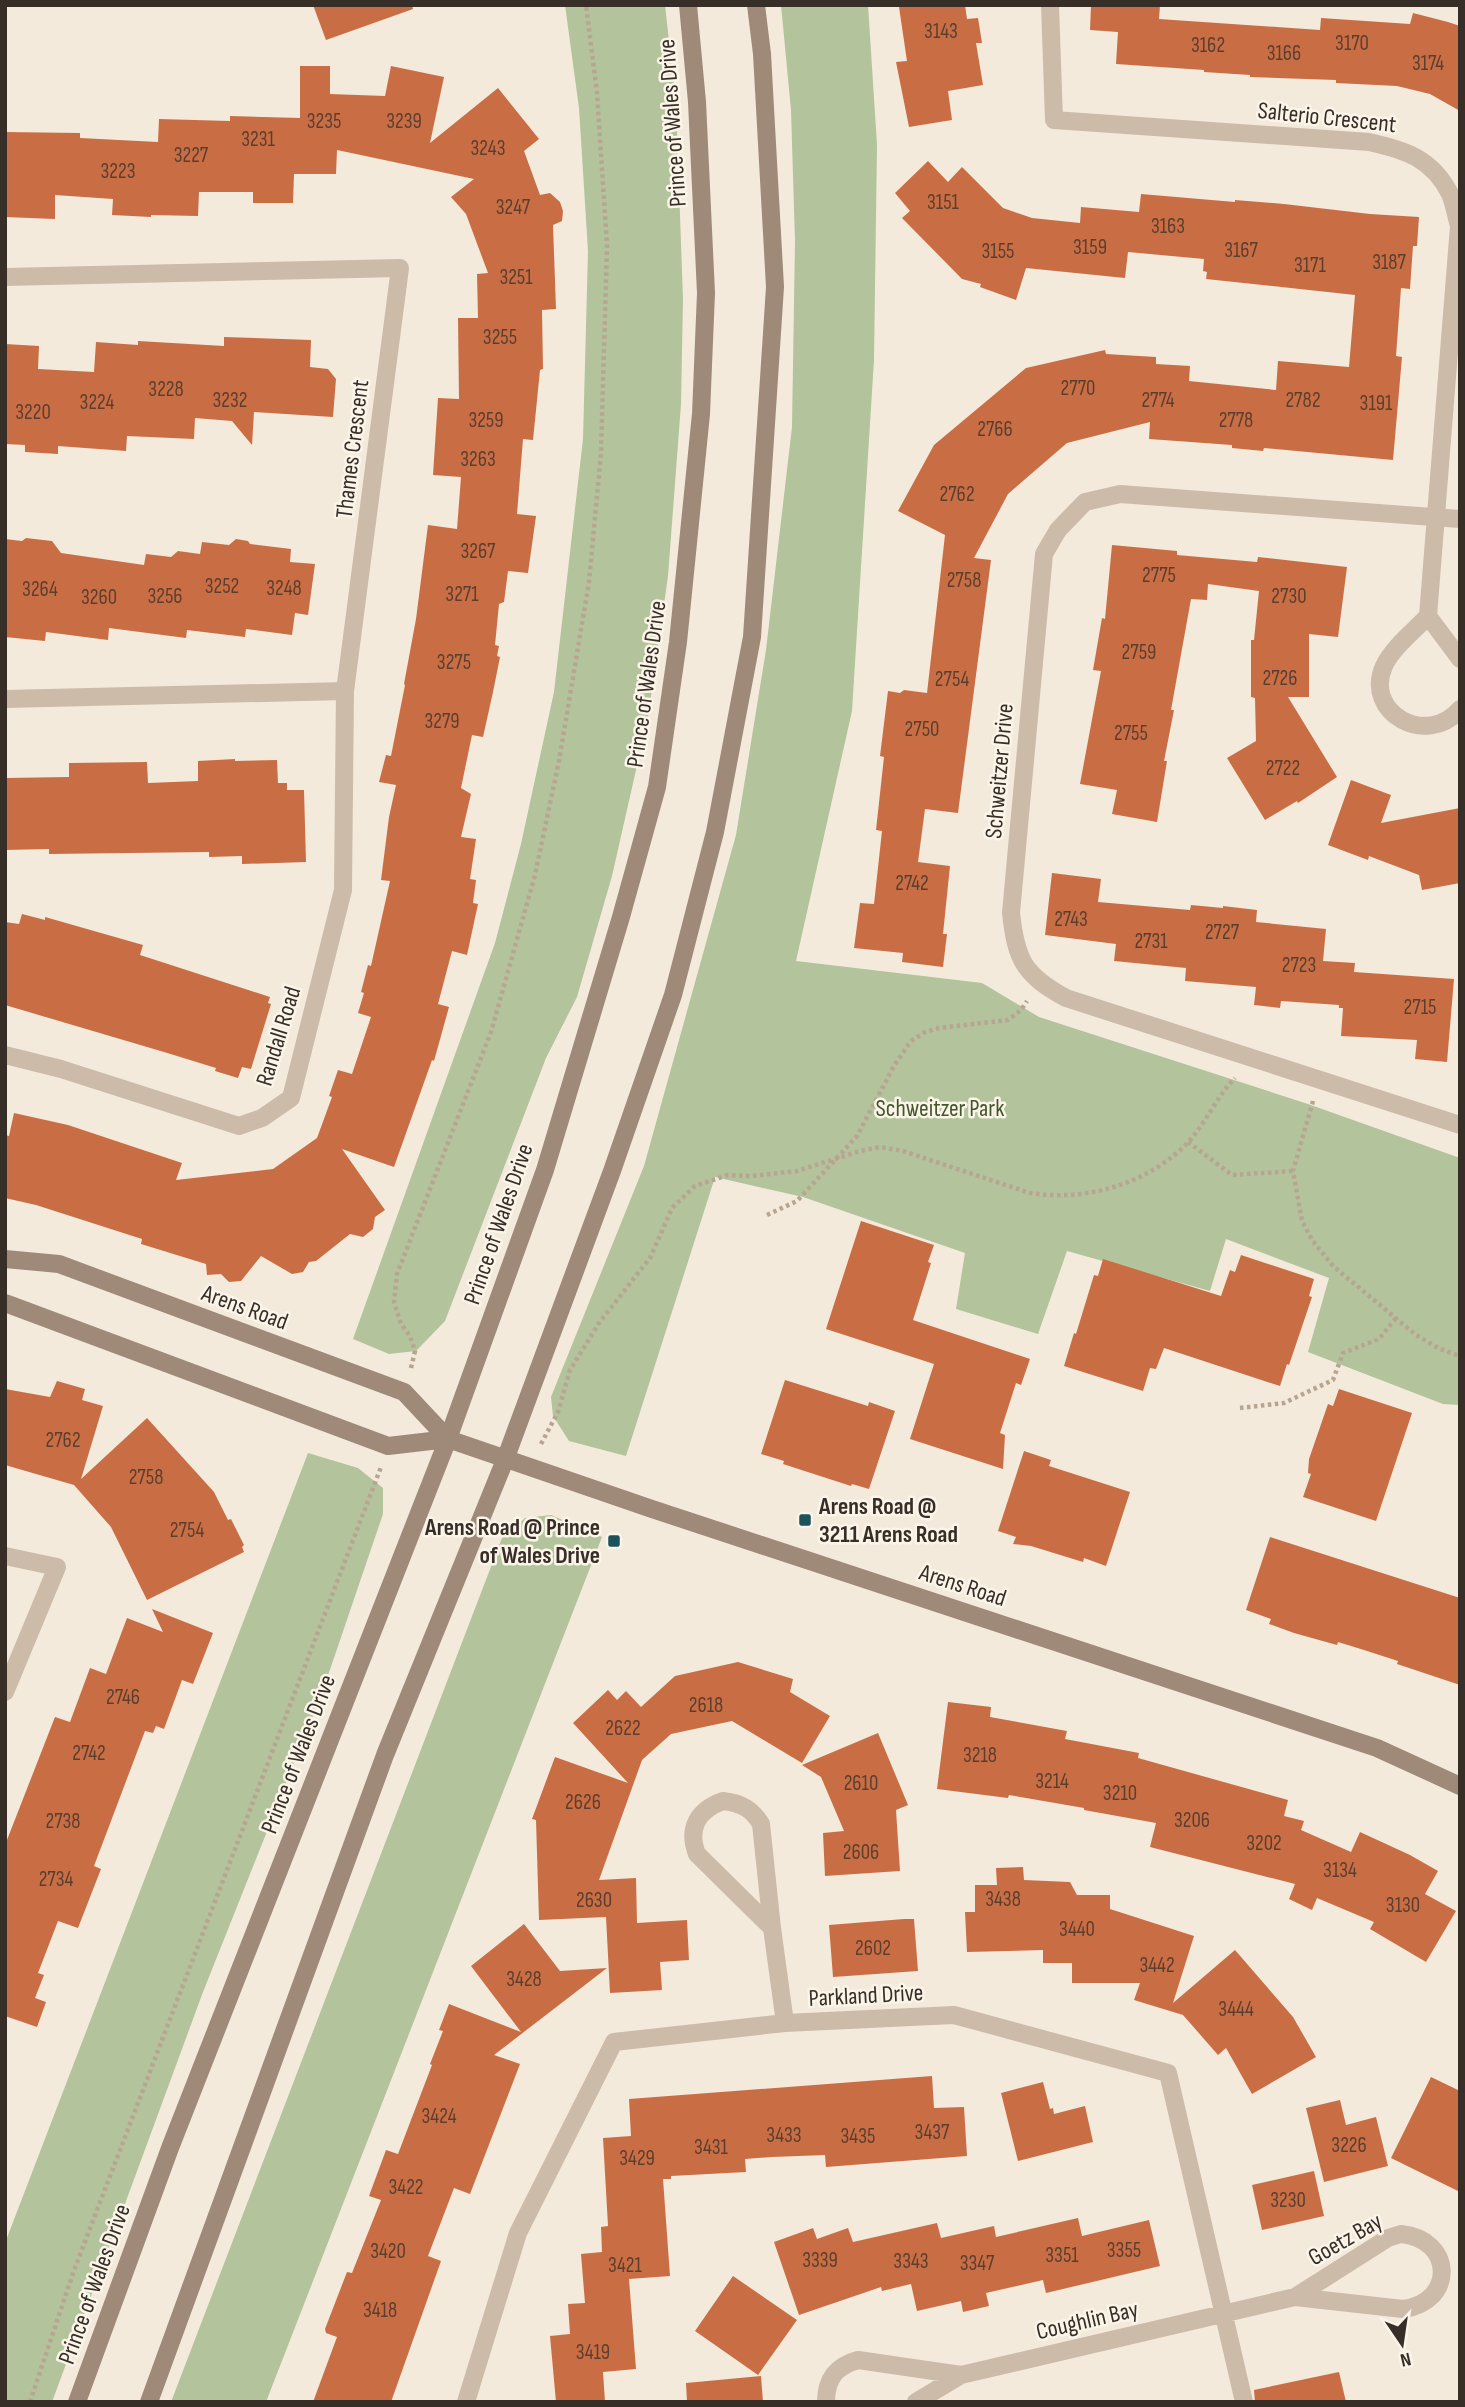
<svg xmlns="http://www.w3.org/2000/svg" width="1465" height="2407" font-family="'Sofia Sans Condensed',sans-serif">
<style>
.green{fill:#b3c39c}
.building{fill:#c96e44}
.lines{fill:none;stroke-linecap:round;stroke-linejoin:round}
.path{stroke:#b7a592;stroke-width:4.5;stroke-dasharray:3.5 3.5;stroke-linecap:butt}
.street{stroke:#ccbba8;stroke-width:18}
.secondary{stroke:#9f8a79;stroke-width:18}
.poi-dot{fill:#1c525b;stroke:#faf4e9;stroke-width:2.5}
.labels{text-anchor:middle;stroke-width:5;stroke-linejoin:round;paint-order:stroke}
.number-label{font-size:21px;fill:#5c3e2f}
.street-label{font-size:24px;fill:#382e28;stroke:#faf4e9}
.park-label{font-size:24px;fill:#44572b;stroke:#faf4e9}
.poi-label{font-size:24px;font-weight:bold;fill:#382e28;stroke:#faf4e9;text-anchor:start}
</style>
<rect width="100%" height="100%" fill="#f3eadc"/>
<path class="green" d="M565,5H665L676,104L683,299L681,404L668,576L648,717L612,876L577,997L546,1058L445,1321L416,1351L389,1354L353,1339L495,943L521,844L554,692L583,439L588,251L579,108Z
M781,5H868L877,145L874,360L852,711L796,961L982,983L1039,1017L1308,1104L1460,1158V1405L1443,1404L1308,1352L1329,1278L1226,1239L1210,1291L1067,1251L1038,1334L956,1309L965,1253L803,1197L715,1177L626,1456L569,1441L553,1416L551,1397L644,1166L736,835L766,650L792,427L795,241L791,110Z
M308,1453L358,1468L383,1488V1514L321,1696L203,1992L52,2402H5V2243Z
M551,1515L602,1537L266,2402H171L502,1538L525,1518Z"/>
<path class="building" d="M313,5H412L413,9L326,40Z
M913,5H965L967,19L978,18L982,43H976L983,85L948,91L952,120L909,127L896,62L907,61L899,7Z
M1091,5H1160L1159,19L1320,30L1321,18L1410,24L1413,13L1448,22L1460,26V111L1430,94L1397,86L1336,83V80L1250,77V75L1204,72V70L1116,64L1118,32L1090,30Z
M300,66H330V94L385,96L391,66L444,77L430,143L498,88L539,139L524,151L540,195L550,193L560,202L563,211L562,221L553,225L556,309L542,310L543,369L540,370L533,440L523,439L517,514L536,516L528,573L508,571L504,602L499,604L495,645L499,646L497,656L500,657L493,692L483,737L472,735L461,788L471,794L461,837L476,839L470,879L476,880L473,903L478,904L467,955L452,951L438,1004L449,1007L434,1061L432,1060L394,1167L342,1149L385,1210L375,1217L373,1229L363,1237L350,1234L316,1261L309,1262L303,1272L292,1274L261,1256L241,1281L229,1282L221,1274L207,1275L206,1264L141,1244L142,1239L36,1205L5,1198V1135L9,1136L14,1113L68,1125L182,1163L176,1180L273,1169L317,1138L332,1097L329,1096L338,1070L352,1074L371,1017L358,1013L364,993L361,992L368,965L371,966L390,881L381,880L389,817L396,785L379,782L386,755L391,756L405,685L404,684L416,619L428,525L457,529L461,477L433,475L438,398L459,399L458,318H478L477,274L488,273L466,214L451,197L474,179L337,150L336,174H294L293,203H253V192H199L198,216L151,215V217L112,215L113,199L55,195V219L5,217V132L80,133V138L158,142L159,119L230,121V116L300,118Z
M928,161L948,182L962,167L1003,208L1032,218L1080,223L1081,207L1139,212L1141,194L1235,202V200L1284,204L1370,214L1419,217L1417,246H1413L1410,289L1401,288L1396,356L1402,357L1393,460L1264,448L1263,451L1232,448V445L1149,439L1150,422L1067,443L1008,494L974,558L991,560L958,813L925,809L918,862L950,866L943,934H947L943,967L902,962L903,953L854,948L860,903L874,904L882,831L876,830L884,757L880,756L888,691L900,693L904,690L927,693L945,535L898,511L934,445L1026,368L1105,350L1106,354L1156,357V364L1190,366L1189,381L1276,390L1278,361L1349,367L1355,295L1206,279L1207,272L1203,271L1204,259L1128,252L1125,278L1026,268L1016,300L980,287L981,284L962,279L902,218L910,211L895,193Z
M224,337L311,340L310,367L328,369L336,379L333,417L254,412L252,445L232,421L195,418L194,439L127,436L126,451L58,446V454L25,452V445L5,444V344L39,346L38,369L94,372L96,342L138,345V341L224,346Z
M26,538L52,541L61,553L144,565L146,554L171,557L178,551L200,554L202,542L229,545L236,539L248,541L250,544L291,549L290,562L315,564L308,615L295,613L292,635L246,629L245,637L187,630L186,638L109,628L108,640L46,632L45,641L5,637V539L22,541Z
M1112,545L1177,551V555L1257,562L1258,557L1347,567L1338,637L1309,634V697H1288L1337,777L1298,803L1297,801L1265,820L1227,758L1256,741L1255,698L1251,697V640H1254L1259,591L1208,584L1207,600L1191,599L1171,710H1174L1164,761H1167L1157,822L1112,814L1117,790L1080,784L1101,671L1093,670L1102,618L1105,619Z
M235,759V761L277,760L278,783H287V790H304L306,862L242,864V856L209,857V852L49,854V849L5,850V778L69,777V763L147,762L148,783L198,781V761Z
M1351,780L1391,795L1381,823L1460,808V883L1422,890L1419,875L1369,856L1368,860L1328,845Z
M1052,873L1101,879L1098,902L1190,910L1191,905L1223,908V906L1257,910L1256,922L1326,929L1323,961L1355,963L1354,972L1454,979L1447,1062L1415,1059L1417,1040L1341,1036L1343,1008H1339V1005L1281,1001L1280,1008L1254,1005L1256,987L1185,981L1186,968L1114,961L1116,944L1045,935Z
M22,914L45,920V917L143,945L140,955L270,997L268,1003L271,1004L251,1069L242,1067L238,1078L215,1071L216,1068L164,1052L5,1005V922L19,924Z
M861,1221L934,1245L928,1262L931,1263L913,1320L1030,1359L1021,1385L1016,1383L1000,1433L1005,1435L1003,1469L910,1439L934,1364L826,1329Z
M1241,1255L1314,1279L1309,1296L1312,1297L1289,1365L1287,1364L1280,1386L1164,1348L1156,1369L1150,1368L1143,1391L1064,1366L1074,1333L1076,1334L1094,1275L1098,1276L1103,1259L1221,1296L1230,1270L1235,1272Z
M785,1380L868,1406L869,1402L895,1411L869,1489L852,1484L851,1486L783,1464L784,1461L761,1454Z
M57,1381L85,1389L82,1400L103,1406L81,1479L147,1418L214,1492L228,1520L231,1519L244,1545L242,1547L244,1552L147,1600L111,1527L74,1485L5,1465V1389L50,1397Z
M1339,1389L1412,1413L1376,1521L1303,1497L1311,1474L1308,1473L1309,1459L1328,1404L1333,1406Z
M1024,1451L1051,1460L1049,1466L1130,1492L1106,1566L1084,1558L1083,1562L1031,1546L1013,1544L1016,1537L998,1531Z
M1270,1537L1460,1598V1685L1397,1664L1398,1661L1364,1650L1338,1642L1337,1645L1294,1633L1269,1624L1271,1619L1246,1610Z
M152,1609L213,1633L193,1684L182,1680L164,1729L156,1726L153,1733L145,1731L94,1866L101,1869L78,1928L58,1921L38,1973L44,1975L35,1998L46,2002L37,2027L5,2016V1845L55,1717L70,1722L90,1668L106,1674L127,1618L163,1632Z
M738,1662L793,1679L790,1692L830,1716L802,1763L732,1721L671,1734L642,1760L599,1880L636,1878L637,1923L687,1920L689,1960L660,1962L662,1990L610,1993L606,1917L539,1920L536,1820L532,1819L555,1757L628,1783L573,1723L608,1690L617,1700L626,1691L641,1707L675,1676Z
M948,1702L991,1707L990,1717L1067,1731L1065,1739L1139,1753L1138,1758L1288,1800L1284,1816L1304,1821L1301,1830L1351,1852L1360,1832L1410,1855L1438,1871L1425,1894L1456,1911L1426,1962L1370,1929L1374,1922L1317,1898L1312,1910L1289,1899L1295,1884L1150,1847L1156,1823L1084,1810V1808L1009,1795L1008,1798L937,1789Z
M878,1733L908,1805L896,1810L900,1871L825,1876L823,1833L844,1831L821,1777L802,1765Z
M1023,1867L1024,1880L1070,1882L1077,1895H1110V1909L1194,1936L1173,2003L1235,1950L1293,2017L1316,2057L1252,2094L1226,2048L1218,2055L1183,2015L1134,2000L1140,1983H1072V1963H1043V1950L967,1952L965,1912H975V1885H997L996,1868Z
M904,1919H914L918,1971L833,1977L829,1925Z
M524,1924L560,1971L607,1968L494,2055L520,2064L470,2194L454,2188L428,2256L441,2261L391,2402H313L337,2337L326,2333L325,2329L347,2272L352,2273L381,2200L369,2196L386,2150L398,2154L432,2065L430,2064L443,2031L439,2030L449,2004L521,2032L471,1966Z
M932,2076L934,2108L964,2107L967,2156L826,2167L825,2155L772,2157L745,2159L746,2172L671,2176V2179H663L670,2276L629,2279L636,2369L603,2372L605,2402H556L550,2336L570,2334L568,2304L585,2303L581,2254L602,2252L601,2227L608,2226L603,2138L631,2136L629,2099Z
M1431,2077L1460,2091V2192L1391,2158Z
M1043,2082L1050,2109L1053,2108L1054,2114L1085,2106L1093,2142L1018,2161L1001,2093Z
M1340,2100L1346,2125L1376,2117L1388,2166L1324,2182L1306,2108Z
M1314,2171L1324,2216L1262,2230L1252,2185Z
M1078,2218L1082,2236L1149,2220L1160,2266L1046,2293L1043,2280L986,2293L989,2306L963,2312L961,2301L917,2311L911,2284L882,2291L881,2287L799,2315L774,2242L813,2228L817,2239L848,2228L853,2242L937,2223L941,2238L994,2226L996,2237Z
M733,2276L797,2320L758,2375L695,2331Z
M1339,2372L1346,2402H1255L1254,2390Z
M761,2376L763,2402H687L686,2383Z"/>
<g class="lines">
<path class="path" d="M1313,1101L1293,1171L1302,1221L1312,1240L1333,1266L1416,1335L1438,1348L1460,1356
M1188,1142L1232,1175L1293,1171
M767,1215L797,1201L857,1136L895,1064L911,1041L925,1032L939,1028L1008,1020L1021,1010L1027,1001
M411,1368L415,1351L410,1336L401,1324L394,1302L397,1274L491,1032L535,875L559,761L589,582L601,453L607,245L597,93L586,5
M1240,1408L1284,1403L1333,1380L1343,1353L1379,1339L1396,1318
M541,1444L558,1412L570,1370L599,1323L650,1258L672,1208L695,1186L728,1175L751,1176L797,1171L860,1151L880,1147L903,1151L1030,1193C1087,1202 1151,1183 1190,1140C1207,1121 1217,1096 1235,1078
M30,2402L73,2273L381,1467"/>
<path class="street" d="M1050,5L1054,120L1369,142C1405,150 1432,158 1450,194C1454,203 1456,216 1459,226L1428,616
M5,277L400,268L345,691L5,699
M1460,519L1120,494L1085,502L1058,530L1044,554L1011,913C1016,960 1024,975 1066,998L1460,1125
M1460,659L1428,616C1414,631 1393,647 1384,666C1363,713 1427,748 1460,709
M5,1055L61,1069L239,1126L262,1118L291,1098L343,890L345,691
M5,1556L57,1567L5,1692
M723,1801C741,1803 752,1809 761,1824L772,1928L697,1854C687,1828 698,1810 723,1801Z
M772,1928L785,2023
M1401,2234C1454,2239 1456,2302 1403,2309L1295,2297L1388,2238Z
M961,2375L1295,2297
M466,2402L518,2233L614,2042L785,2023L954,2015L1168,2073L1244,2402
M826,2402C826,2379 836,2366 858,2360L961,2375L916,2402"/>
<path class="secondary" d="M5,1259L59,1264L404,1392L448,1439
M5,1303L388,1446L448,1439L652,1509L1377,1748L1460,1786
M77,2402L170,2148L448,1439L545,1170L621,917L657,787L678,642L701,414L706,293L697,102L688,5
M149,2402L385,1755L505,1460L612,1171L673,995L715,832L752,637L775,287L762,54L756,5"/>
</g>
<g class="poi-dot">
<rect x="798" y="1513" width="14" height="14" rx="3.5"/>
<rect x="607" y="1534" width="14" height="14" rx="3.5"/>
</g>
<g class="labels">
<g class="number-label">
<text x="941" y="38">3143</text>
<text x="1352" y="50">3170</text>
<text x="1208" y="52">3162</text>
<text x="1284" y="60">3166</text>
<text x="1428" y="70">3174</text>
<text x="324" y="128">3235</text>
<text x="404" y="128">3239</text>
<text x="258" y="146">3231</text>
<text x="488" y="155">3243</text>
<text x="191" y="162">3227</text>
<text x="118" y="178">3223</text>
<text x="943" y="209">3151</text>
<text x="513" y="214">3247</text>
<text x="1168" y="233">3163</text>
<text x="1090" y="254">3159</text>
<text x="1241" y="257">3167</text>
<text x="998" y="258">3155</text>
<text x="1389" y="269">3187</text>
<text x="1310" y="272">3171</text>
<text x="516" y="284">3251</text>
<text x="500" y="344">3255</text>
<text x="1078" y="395">2770</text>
<text x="166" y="396">3228</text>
<text x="230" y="407">3232</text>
<text x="1158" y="407">2774</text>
<text x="1303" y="407">2782</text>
<text x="97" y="409">3224</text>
<text x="1376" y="410">3191</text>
<text x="33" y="419">3220</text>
<text x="486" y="427">3259</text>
<text x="1236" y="427">2778</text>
<text x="995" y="436">2766</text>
<text x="478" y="466">3263</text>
<text x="957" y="501">2762</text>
<text x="478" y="558">3267</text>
<text x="1159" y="582">2775</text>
<text x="964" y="587">2758</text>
<text x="222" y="593">3252</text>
<text x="284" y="595">3248</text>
<text x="40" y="596">3264</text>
<text x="462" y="601">3271</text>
<text x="165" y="603">3256</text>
<text x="1289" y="603">2730</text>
<text x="99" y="604">3260</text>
<text x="1139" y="659">2759</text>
<text x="454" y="669">3275</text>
<text x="1280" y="685">2726</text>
<text x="952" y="686">2754</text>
<text x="442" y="728">3279</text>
<text x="922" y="736">2750</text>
<text x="1131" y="740">2755</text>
<text x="1283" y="775">2722</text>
<text x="912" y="890">2742</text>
<text x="1071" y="926">2743</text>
<text x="1222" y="939">2727</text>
<text x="1151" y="948">2731</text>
<text x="1299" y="972">2723</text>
<text x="1420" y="1014">2715</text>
<text x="63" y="1447">2762</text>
<text x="146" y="1484">2758</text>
<text x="187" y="1537">2754</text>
<text x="123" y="1704">2746</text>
<text x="706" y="1712">2618</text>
<text x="623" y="1735">2622</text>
<text x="89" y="1760">2742</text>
<text x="980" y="1762">3218</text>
<text x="1052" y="1788">3214</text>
<text x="861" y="1790">2610</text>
<text x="1120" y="1800">3210</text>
<text x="583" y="1809">2626</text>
<text x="1192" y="1827">3206</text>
<text x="63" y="1828">2738</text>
<text x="1264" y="1850">3202</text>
<text x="861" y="1859">2606</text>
<text x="1340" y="1877">3134</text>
<text x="56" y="1886">2734</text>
<text x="1003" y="1906">3438</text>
<text x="594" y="1907">2630</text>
<text x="1403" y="1912">3130</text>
<text x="1077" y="1936">3440</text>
<text x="873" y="1955">2602</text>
<text x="1157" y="1972">3442</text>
<text x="524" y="1986">3428</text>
<text x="1236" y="2016">3444</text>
<text x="439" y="2123">3424</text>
<text x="932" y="2139">3437</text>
<text x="784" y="2142">3433</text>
<text x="858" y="2143">3435</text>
<text x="1349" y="2152">3226</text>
<text x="711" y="2154">3431</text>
<text x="637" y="2165">3429</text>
<text x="406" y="2194">3422</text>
<text x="1288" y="2207">3230</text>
<text x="1124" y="2257">3355</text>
<text x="388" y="2258">3420</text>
<text x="1062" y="2262">3351</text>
<text x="820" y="2267">3339</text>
<text x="911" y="2268">3343</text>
<text x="977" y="2270">3347</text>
<text x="625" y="2272">3421</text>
<text x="380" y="2317">3418</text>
<text x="593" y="2359">3419</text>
</g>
<g class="street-label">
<text transform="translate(1327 117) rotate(6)" y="8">Salterio Crescent</text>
<text transform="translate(672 123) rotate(-94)" y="8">Prince of Wales Drive</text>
<text transform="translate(352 449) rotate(-83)" y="8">Thames Crescent</text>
<text transform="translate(646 684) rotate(-82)" y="8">Prince of Wales Drive</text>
<text transform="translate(999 771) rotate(-85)" y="8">Schweitzer Drive</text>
<text transform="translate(278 1036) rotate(-73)" y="8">Randall Road</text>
<text transform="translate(498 1224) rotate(-71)" y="8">Prince of Wales Drive</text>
<text transform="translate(245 1307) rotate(20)" y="8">Arens Road</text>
<text transform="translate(963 1585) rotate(18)" y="8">Arens Road</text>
<text transform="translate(298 1754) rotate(-69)" y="8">Prince of Wales Drive</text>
<text transform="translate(866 1995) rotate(-3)" y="8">Parkland Drive</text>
<text transform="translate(1345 2239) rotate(-30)" y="8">Goetz Bay</text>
<text transform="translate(94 2284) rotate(-70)" y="8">Prince of Wales Drive</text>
<text transform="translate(1087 2320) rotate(-13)" y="8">Coughlin Bay</text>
</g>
<g class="park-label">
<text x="940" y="1116">Schweitzer Park</text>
</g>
<g class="poi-label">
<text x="819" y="1514">Arens Road @<tspan x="819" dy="28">3211 Arens Road</tspan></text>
<text x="600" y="1535" text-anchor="end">Arens Road @ Prince<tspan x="600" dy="28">of Wales Drive</tspan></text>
</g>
</g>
<rect width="1465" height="2407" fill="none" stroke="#382e28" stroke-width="14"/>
<g transform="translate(1402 2344) rotate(167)" stroke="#faf4e9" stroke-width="5" paint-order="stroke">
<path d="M0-5L12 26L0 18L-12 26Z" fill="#382e28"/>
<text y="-10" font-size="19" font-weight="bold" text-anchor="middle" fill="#382e28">N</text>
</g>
</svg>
